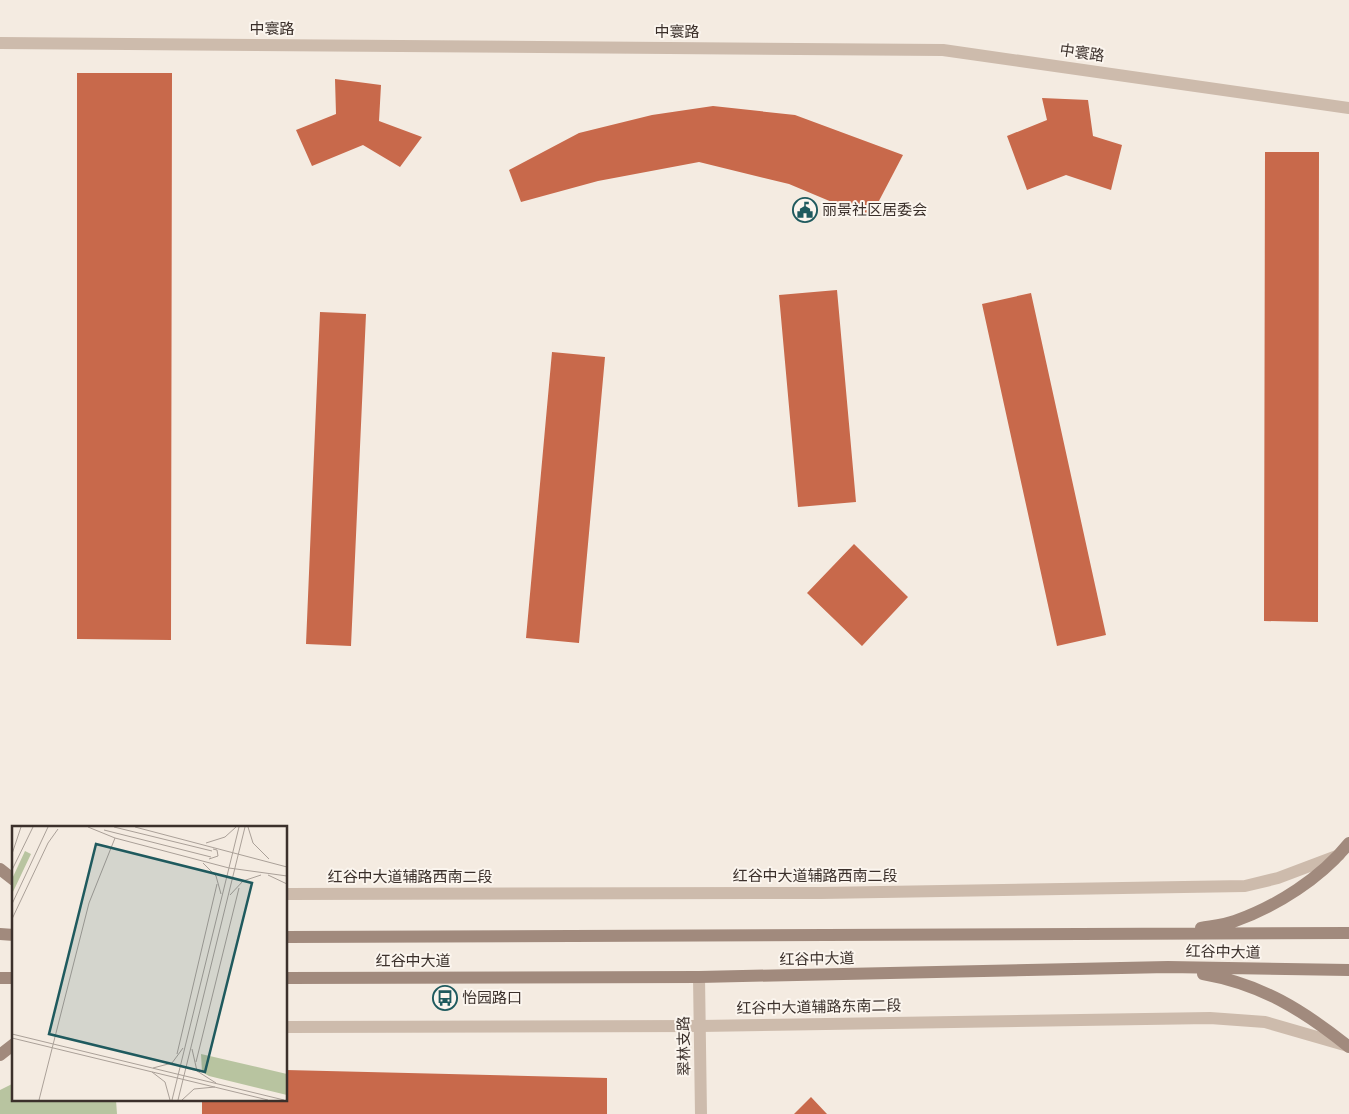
<svg xmlns="http://www.w3.org/2000/svg" width="1349" height="1114" font-family="'Exo 2','Noto Sans SC',sans-serif">
<style>
.green{fill:#b8c4a0}
.building{fill:#c8694b}
.lines{fill:none;stroke-linecap:round;stroke-linejoin:round}
.minor{stroke:#cdbbac;stroke-width:12}
.tertiary{stroke:#cdbbac;stroke-width:12}
.secondary{stroke:#a18a7d;stroke-width:12}
.labels{text-anchor:middle;stroke-width:4;stroke-linejoin:round;paint-order:stroke}
.street-label{font-size:15px;fill:#3b302b;stroke:#fbf5ee}
.poi-label{font-size:15px;fill:#3b302b;stroke:#fbf5ee;text-anchor:start}
.inset-road{fill:none;stroke:#aaa098;stroke-width:1}
.view{fill:#1f5a5e;fill-opacity:0.15;stroke:#1f5a5e;stroke-width:2.5}
.inset-edge{fill:none;stroke:#3b302b;stroke-width:2.5}
</style>
<rect width="100%" height="100%" fill="#f4ebe1"/>
<path class="green" d="M14,1083V1100H116L117,1114H0V1090Z"/>
<path class="building" d="M77,73H172L171,640L77,639Z
M335,79L381,85L379,121L422,137L400,167L363,145L312,166L296,130L336,114Z
M1042,98L1088,100L1093,136L1122,145L1111,190L1066,175L1027,190L1007,136L1047,120Z
M713,106L795,115L903,155L870,218L789,184L699,162L598,181L521,202L509,170L579,133L652,115Z
M1265,152H1319L1318,622L1264,621Z
M837,290L856,502L798,507L779,295Z
M1031,293L1106,635L1057,646L982,304Z
M320,312L366,314L351,646L306,644Z
M552,352L605,357L579,643L526,638Z
M854,544L908,597L862,646L807,593Z
M286,1070L607,1078V1114H202V1100H286Z
M811,1097L827,1114H794Z"/>
<g class="lines">
<path class="minor" d="M699,977L701,1114"/>
<path class="tertiary" d="M0,43L943,50L1349,108
M286,894L821,893L1245,886L1278,878L1339,855
M286,1027L700,1026L1210,1018L1265,1022L1348,1046"/>
<path class="secondary" d="M0,869L14,880
M1201,928C1212,926 1224,925 1235,921C1277,906 1321,878 1349,843
M0,934L14,935
M286,937L1349,933
M1203,974C1261,984 1303,1010 1349,1047
M0,978H14
M286,978L699,977L1168,967L1349,970
M0,1055L14,1044"/>
</g>
<defs>
<symbol id="civic-ring" viewBox="-11 -11 22 22"><circle r="9.5" fill="#fbf5ee" stroke="#1f5a5e" stroke-width="1.5"/><path d="M-.6-6.5H3V-4.5H.6V-3L4-1V1h2V6H-6V1h2V-1L-.6-3ZM-1.2 2.5V6h2.4V2.5Z" fill="#1f5a5e"/></symbol>
<symbol id="bus-ring" viewBox="-11 -11 22 22"><circle r="9.5" fill="#fbf5ee" stroke="#1f5a5e" stroke-width="1.5"/><path d="M-5-6H5V4H4V6H2V4H-2V6H-4V4H-5ZM-3.5-4V0h7V-4ZM-3.5 1.2v1.5H-2V1.2ZM2 1.2v1.5H3.5V1.2Z" fill="#1f5a5e"/></symbol>
</defs>
<g fill-rule="evenodd">
<use href="#civic-ring" x="791" y="196" width="28" height="28"/>
<use href="#bus-ring" x="431" y="984" width="28" height="28"/>
</g>
<g class="labels">
<g class="street-label">
<text x="272" y="34">中寰路</text>
<text x="677" y="37">中寰路</text>
<text transform="translate(1082 53) rotate(8)" y="5">中寰路</text>
<text x="815" y="881">红谷中大道辅路西南二段</text>
<text x="410" y="882">红谷中大道辅路西南二段</text>
<text transform="translate(1223 952) rotate(1)" y="5">红谷中大道</text>
<text transform="translate(817 959) rotate(-1)" y="5">红谷中大道</text>
<text x="413" y="966">红谷中大道</text>
<text transform="translate(819 1007) rotate(-1)" y="5">红谷中大道辅路东南二段</text>
<text transform="translate(684 1046) rotate(-91)" y="5">翠林支路</text>
</g>
<g class="poi-label">
<text x="822" y="215">丽景社区居委会</text>
<text x="462" y="1003">怡园路口</text>
</g>
</g>
<g transform="translate(12 826)">
<rect width="275" height="275" fill="#f4ebe1"/>
<path d="M13,25L19,28L0,68V53ZM189,228L275,248V269L197,250L190,246Z" fill="#b8c4a0"/>
<path class="inset-road" d="M76,1L103,12L217,42L275,50M102,1L200,25M123,1L275,41M236,1L241,17L257,33M92,4L199,31M194,17L213,11L224,1M0,28L9,1M197,33L206,30L205,24L201,23M191,37L204,50L209,68M0,44L21,1M256,49L275,58M218,69L231,55L249,49M0,78L36,1M0,93L36,17L46,3M0,208L272,274M0,212L256,274M180,223L185,245L204,257M165,228L205,58M184,236L227,62M141,242L160,237L171,222M140,246L153,256L158,274M27,274L77,77L103,12M160,274L227,1M166,274L233,1M170,274L182,263L203,261"/>
<path class="view" d="M84,18L240,57L193,246L37,208Z"/>
<rect width="275" height="275" class="inset-edge"/>
</g>
</svg>
